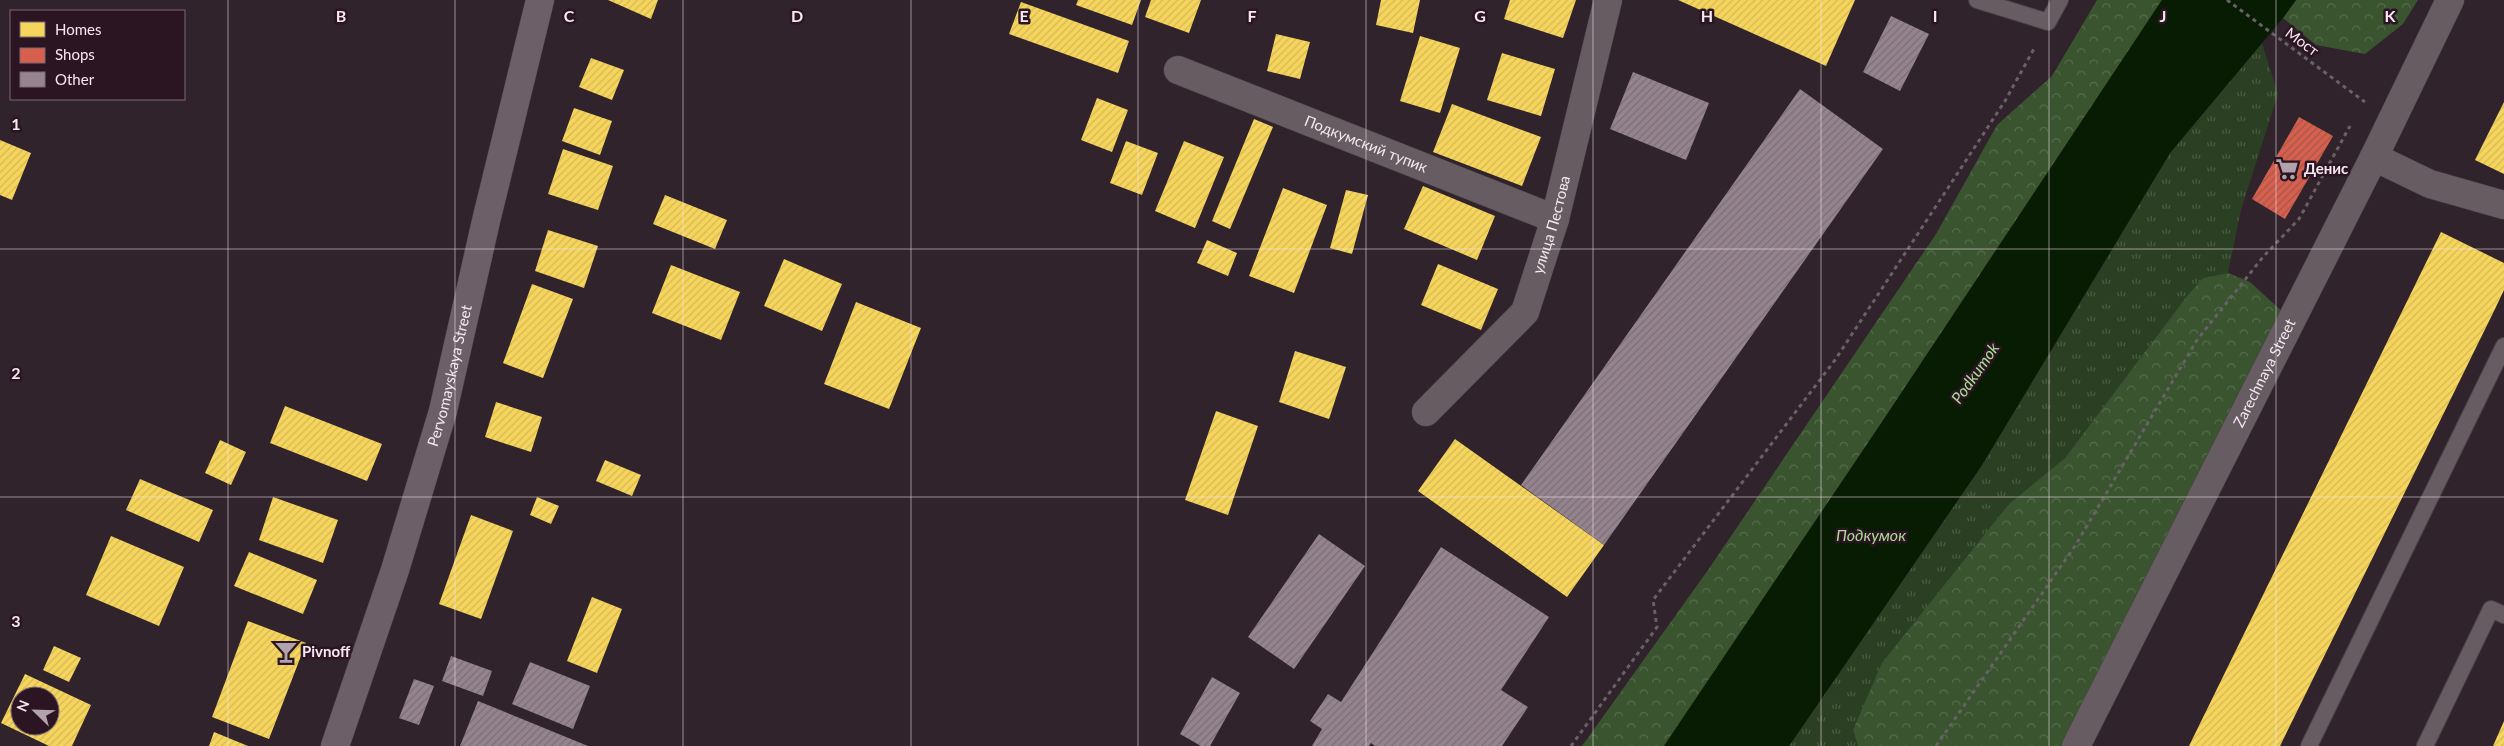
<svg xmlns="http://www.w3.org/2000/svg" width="2504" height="746" font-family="Lato,sans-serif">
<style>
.grass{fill:url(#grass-tufts)}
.forest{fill:url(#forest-crowns)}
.water{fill:#081c04}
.homes{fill:url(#homes-hatch);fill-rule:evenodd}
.shops{fill:url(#shops-hatch)}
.building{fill:url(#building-hatch)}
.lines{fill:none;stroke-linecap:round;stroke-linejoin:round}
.lane-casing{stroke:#4c4147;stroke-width:18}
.street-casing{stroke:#4c4147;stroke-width:29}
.secondary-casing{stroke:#4c4147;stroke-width:29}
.path{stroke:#6a6166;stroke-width:3;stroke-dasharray:4 4;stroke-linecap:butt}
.lane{stroke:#665c62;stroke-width:16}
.street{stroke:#665c62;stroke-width:28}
.secondary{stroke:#6d5f67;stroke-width:28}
.grid{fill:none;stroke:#f7e7f0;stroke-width:1;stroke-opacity:0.55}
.labels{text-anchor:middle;stroke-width:5;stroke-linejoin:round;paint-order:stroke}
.street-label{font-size:15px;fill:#f7e7f0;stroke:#2b1522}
.poi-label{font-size:15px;font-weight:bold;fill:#f7e7f0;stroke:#2b1522;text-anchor:start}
.water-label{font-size:16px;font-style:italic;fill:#a9de97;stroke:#2b1522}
.grid-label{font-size:16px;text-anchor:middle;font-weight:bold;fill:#f7e7f0;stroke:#2b1522;stroke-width:5;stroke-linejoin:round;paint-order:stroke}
</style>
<defs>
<pattern id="grass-tufts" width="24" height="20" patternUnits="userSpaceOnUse" patternTransform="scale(1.25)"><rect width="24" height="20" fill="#2b4022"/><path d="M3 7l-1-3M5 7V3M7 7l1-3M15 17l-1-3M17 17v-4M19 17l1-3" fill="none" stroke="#4a5c42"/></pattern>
<pattern id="forest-crowns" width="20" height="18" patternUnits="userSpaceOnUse" patternTransform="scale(1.25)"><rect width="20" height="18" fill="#39542e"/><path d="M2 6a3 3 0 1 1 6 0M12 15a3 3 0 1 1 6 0" fill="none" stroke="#566d4d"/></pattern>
<pattern id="homes-hatch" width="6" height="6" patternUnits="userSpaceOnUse" patternTransform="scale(1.25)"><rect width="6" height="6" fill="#f6d55c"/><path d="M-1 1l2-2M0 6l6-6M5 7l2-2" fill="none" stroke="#d4b858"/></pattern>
<pattern id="shops-hatch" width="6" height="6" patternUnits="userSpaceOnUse" patternTransform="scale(1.25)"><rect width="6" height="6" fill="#d6604d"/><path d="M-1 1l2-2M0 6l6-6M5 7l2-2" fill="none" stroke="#a5574b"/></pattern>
<pattern id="building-hatch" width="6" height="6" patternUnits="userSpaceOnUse" patternTransform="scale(1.25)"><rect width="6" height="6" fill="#95848e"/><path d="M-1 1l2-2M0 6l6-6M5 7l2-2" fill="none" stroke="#7b6e76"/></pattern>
</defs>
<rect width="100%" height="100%" fill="#30232b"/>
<path class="grass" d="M2262,43L2278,94L2241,210L2228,273L2203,278L2187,296L2065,458L2009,504L1853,730L1858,746H1789L1982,465L2170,153Z"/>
<path class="forest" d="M2097,0H2162L1882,422L1664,746H1582L1708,570L1936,234L1997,125L2052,76Z
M2296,0H2418L2403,24L2365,54L2316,45L2283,18Z
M2228,273L2250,282L2285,314L2065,746H1858L1853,730L1882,663L2009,504L2065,458L2187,296L2203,278Z"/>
<path class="water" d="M2162,0H2296L2283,18L2170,153L1982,465L1789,746H1664L1882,422Z"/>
<path class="homes" d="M608,0H658L651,19Z
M1078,0H1141L1132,25L1076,5Z
M1151,0H1201L1189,33L1145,17Z
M1381,0H1420L1413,33L1376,25Z
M1510,0H1576L1563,38L1504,19Z
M1678,0H1855L1826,66Z
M1021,2L1129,41L1118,73L1009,34Z
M1276,34L1310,42L1300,79L1267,71Z
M1420,36L1460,48L1440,113L1400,101Z
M1502,53L1555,69L1541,116L1487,100Z
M591,58L624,70L612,100L579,87Z
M1097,98L1128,110L1112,152L1081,140Z
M2504,102V174L2475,160Z
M1452,104L1541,137L1522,186L1433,152Z
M574,108L612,121L600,155L562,141Z
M1254,119L1273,127L1230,229L1212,221Z
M0,140L31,153L12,200L0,195Z
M1126,141L1158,153L1142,195L1110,183Z
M1184,141L1224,157L1195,228L1155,211Z
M563,149L613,166L598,210L548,194Z
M1423,186L1495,216L1477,260L1404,229Z
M1283,188L1327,205L1294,293L1249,276Z
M1346,190L1368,195L1352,254L1330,248Z
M665,195L727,220L715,249L653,224Z
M548,230L598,246L584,288L535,271Z
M2441,232L2504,263V290L2495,309L2280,746H2189Z
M1207,240L1237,253L1228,276L1197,263Z
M784,259L842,284L822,331L764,306Z
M1438,264L1498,289L1481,330L1421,305Z
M671,265L740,292L721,340L652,313Z
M532,284L573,299L543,378L503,363Z
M856,302L921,328L889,409L824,384Z
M1295,351L1346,367L1329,419L1279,402Z
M496,402L542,417L531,452L485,437Z
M285,406L382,444L367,481L270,443Z
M1216,411L1258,426L1228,515L1185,500Z
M1455,439L1604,545L1567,597L1418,491Z
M220,440L246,452L231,485L205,473Z
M605,460L641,475L632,496L596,481Z
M140,479L213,510L199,542L126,510Z
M273,497L338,520L323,563L259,540Z
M537,497L559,506L551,524L530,515Z
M471,515L513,531L481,619L439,604Z
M111,536L184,567L159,626L86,595Z
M249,552L317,580L303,614L234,586Z
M592,597L622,609L597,673L567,661Z
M248,621L306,643L269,739L212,717Z
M54,646L81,658L69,682L43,670Z
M25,674L91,705L72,746H49L1,723ZM20,696H50V726H20Z
M2504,721V746H2493Z
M214,732L248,746H209Z"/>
<path class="shops" d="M2299,117L2333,136L2285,219L2252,199Z"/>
<path class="building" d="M1891,16L1929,34L1900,91L1863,72Z
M1633,72L1709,103L1686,160L1610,129Z
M1800,89L1883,149L1604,545L1521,485Z
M1319,534L1365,566L1294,669L1248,637Z
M1441,547L1549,617L1501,690L1528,707L1502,746H1375L1371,743L1369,746H1312L1322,729L1310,721L1328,694L1341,702Z
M451,656L492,671L483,696L442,681Z
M530,662L590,686L573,729L512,704Z
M1212,677L1240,693L1210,746H1201L1180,734Z
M414,679L434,686L419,725L399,718Z
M478,701L588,746H460Z"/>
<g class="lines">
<defs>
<path id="lane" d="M1977,0L2048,22L2060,0
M2309,746L2504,346
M2425,746L2491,609L2504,615"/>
<g id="street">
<path id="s1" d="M1178,70L1555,219"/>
<path d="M2374,157L2430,184L2504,205"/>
<path id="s2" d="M1426,412L1525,312L1555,219L1608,0"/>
<path id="s3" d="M2076,746L2374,157L2450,0"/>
</g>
<g id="secondary">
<path id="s4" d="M335,746L395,570L443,411L486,221L540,0"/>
</g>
</defs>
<use href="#lane" class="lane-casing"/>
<use href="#street" class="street-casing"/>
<use href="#secondary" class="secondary-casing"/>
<path class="path" d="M2227,0L2365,102
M1571,746L1657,627L1653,600L1835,360L2005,101L2035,47
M1936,746L2075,546L2197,340L2263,257L2299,219L2350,126"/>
<use href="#lane" class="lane"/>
<use href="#street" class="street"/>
<use href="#secondary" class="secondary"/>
</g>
<path class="grid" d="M228,0V746M455,0V746M683,0V746M911,0V746M1138,0V746M1366,0V746M1593,0V746M1821,0V746M2049,0V746M2276,0V746M0,249H2504M0,497H2504"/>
<defs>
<symbol id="supermarket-bare" viewBox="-9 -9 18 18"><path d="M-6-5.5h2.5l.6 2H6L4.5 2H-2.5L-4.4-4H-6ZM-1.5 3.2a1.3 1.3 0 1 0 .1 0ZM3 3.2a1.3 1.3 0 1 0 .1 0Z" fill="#b1a2ab" stroke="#2b1522" stroke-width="2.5" paint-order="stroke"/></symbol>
<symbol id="bar-bare" viewBox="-9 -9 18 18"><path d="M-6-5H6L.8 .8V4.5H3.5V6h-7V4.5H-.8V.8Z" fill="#b1a2ab" stroke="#2b1522" stroke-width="2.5" paint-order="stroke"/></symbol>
</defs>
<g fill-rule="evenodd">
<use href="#supermarket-bare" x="2271" y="153" width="32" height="32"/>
<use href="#bar-bare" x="270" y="636" width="32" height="32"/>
</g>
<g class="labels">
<g class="street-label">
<text transform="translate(2302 42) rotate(36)" y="5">Мост</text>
<text dy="5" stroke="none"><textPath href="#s1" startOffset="202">Подкумский тупик</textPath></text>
<text dy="5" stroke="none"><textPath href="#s2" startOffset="232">улица Пестова</textPath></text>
<text dy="5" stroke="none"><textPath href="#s3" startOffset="418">Zarechnaya Street</textPath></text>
<text dy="5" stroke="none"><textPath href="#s4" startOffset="388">Pervomayskaya Street</textPath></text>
</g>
<g class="poi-label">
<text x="2304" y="174">Денис</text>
<text x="302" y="657">Pivnoff</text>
</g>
<g class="water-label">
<text transform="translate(1975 373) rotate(-55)" y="6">Podkumok</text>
<text x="1871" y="541">Подкумок</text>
</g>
</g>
<g class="grid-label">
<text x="341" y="22">B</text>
<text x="569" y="22">C</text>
<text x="797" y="22">D</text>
<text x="1024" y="22">E</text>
<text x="1252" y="22">F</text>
<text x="1480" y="22">G</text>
<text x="1707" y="22">H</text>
<text x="1935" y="22">I</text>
<text x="2163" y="22">J</text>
<text x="2390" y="22">K</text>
<text x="16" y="130">1</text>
<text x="16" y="379">2</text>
<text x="16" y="627">3</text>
</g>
<rect x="10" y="10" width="175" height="90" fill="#2b1522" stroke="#7d6974"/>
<rect x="20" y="22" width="25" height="15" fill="#f6d55c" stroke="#7d6974"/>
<text x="55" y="35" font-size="15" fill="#f7e7f0">Homes</text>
<rect x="20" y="48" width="25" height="15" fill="#d6604d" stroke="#7d6974"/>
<text x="55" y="60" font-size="15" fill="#f7e7f0">Shops</text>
<rect x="20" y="72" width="25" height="15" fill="#95848e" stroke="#7d6974"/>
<text x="55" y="85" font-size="15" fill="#f7e7f0">Other</text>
<g transform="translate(35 711) rotate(293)"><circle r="24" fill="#2b1522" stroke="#7d6974"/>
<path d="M0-4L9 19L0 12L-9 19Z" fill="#b1a2ab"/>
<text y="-8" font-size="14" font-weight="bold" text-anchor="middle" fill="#f7e7f0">N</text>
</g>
</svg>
